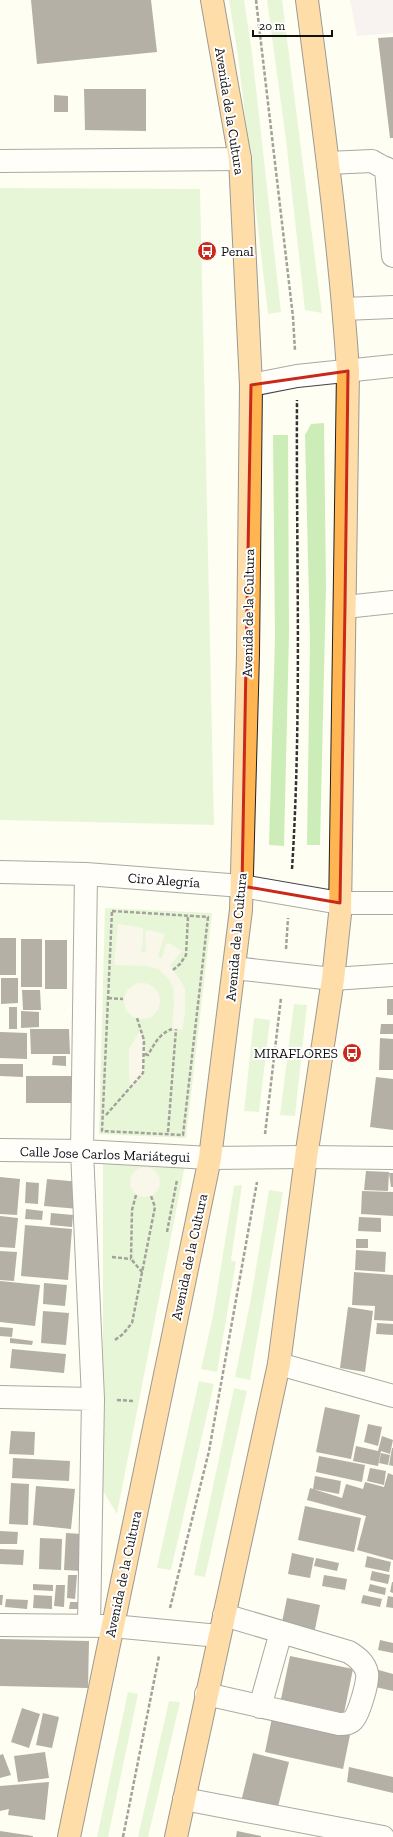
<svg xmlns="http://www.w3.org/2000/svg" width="393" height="1837" font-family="'Zilla Slab',serif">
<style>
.industrial{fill:#efe4ee}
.green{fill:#cdedb8}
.plaza{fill:#f1eedf}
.building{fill:#59524b}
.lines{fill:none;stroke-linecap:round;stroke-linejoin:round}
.minor-casing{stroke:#434343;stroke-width:24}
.highway-casing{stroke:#212121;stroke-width:24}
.path{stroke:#323232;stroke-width:2.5;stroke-dasharray:4 2;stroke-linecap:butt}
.minor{stroke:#fff;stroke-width:22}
.highway{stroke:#ffb551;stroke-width:22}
.marked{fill:none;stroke:#cb281c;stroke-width:3;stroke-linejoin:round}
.labels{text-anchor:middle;stroke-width:4;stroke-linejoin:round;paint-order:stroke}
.street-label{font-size:14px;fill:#101010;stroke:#fff}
.poi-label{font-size:14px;fill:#101010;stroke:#fff;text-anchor:start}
</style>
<rect width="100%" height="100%" fill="#fffef2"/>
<path class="industrial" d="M350,0H393V33L357,36Z"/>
<path class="green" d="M229,0H244L252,53L281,312L268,314L238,56Z
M267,0H282L322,313L305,310L286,140Z
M0,188L200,189L214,825L0,820Z
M324,423L326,586L320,845H307L310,640L305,435L311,424Z
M273,435H288L289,634L284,846L269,845L275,637Z
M105,908L212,913L186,1138L99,1134Z
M294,1004L307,1005L295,1116L280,1115Z
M254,1018L270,1020L259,1112L244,1111Z
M103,1157L185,1165L117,1514L103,1491Z
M242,1185L231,1260L236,1262L217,1372L201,1369L213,1316L234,1186Z
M269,1190L283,1192L250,1380L235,1377L251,1298Z
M199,1381L214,1384L171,1570L157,1568Z
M234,1388L247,1391L205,1577L194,1575Z
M128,1692L138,1694L108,1837H97Z
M169,1701L180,1702L148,1837H138Z"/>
<path class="plaza" d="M118,924L143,928V940L141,952H146L145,932L149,930L165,934L158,956L162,958L166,944L169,943L182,951L170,965L185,988V1014L182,1030L172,1029L174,1002L173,986L166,976L158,969L147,966L114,965Z
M124 1001a18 18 0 1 1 36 0a18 18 0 1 1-36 0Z
M141,1029L145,1054L143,1073L131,1089L129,1075V1049Z
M130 1182a15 15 0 1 1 30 0a15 15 0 1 1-30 0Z"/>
<path class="building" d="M31,0H151L157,52L37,64Z
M393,37V138H390L378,38Z
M84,89H146V131L85,130Z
M54,95L68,96V112H54Z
M0,938H16V975H0Z
M21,939H42V987H21Z
M45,940H67V989H45Z
M1,978H18V1003L1,1004Z
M22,990H40L41,1010H23Z
M387,999H393V1015H387Z
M9,1007H17V1029H9Z
M21,1011L39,1012V1027L21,1028Z
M381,1024H393V1034H380Z
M30,1029H69L70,1054H31Z
M0,1032L27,1033V1059L0,1058Z
M380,1038L393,1039V1070H379Z
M53,1056H66V1066L52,1065Z
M0,1064H23V1077L0,1076Z
M26,1076H77V1103H26Z
M376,1077L393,1079V1130L370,1127Z
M366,1171L389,1172L388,1191L364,1190Z
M389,1173H393V1187H391Z
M0,1177L20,1179L17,1215L0,1214Z
M47,1179L81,1182L79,1209L44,1206Z
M26,1182L39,1183L38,1204L25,1203Z
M362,1191L393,1192V1216L361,1214Z
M26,1209L43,1211L42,1220L25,1219Z
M51,1213L73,1215L72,1227L50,1225Z
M0,1216L18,1218L15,1248L0,1247Z
M359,1217L381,1218V1232L358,1231Z
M25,1225L72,1229L68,1280L21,1276Z
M356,1239H368V1248H356Z
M356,1250L386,1252L385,1272L355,1270Z
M0,1251L17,1252L14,1281L0,1280Z
M354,1272L393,1275V1321L374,1320L375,1306L352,1305Z
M0,1281L40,1285L35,1326L0,1322Z
M44,1283L67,1285L65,1306L43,1304Z
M348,1307L373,1311L365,1372L340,1368Z
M43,1311L69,1313L66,1345L41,1343Z
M377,1323L393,1324V1335L376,1334Z
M0,1327L13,1328L12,1337L0,1336Z
M10,1338L33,1341L32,1345L10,1343Z
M12,1349L66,1354L64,1373L10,1368Z
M325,1407L360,1415L351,1459L316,1452Z
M368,1424L382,1427L378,1446L364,1442Z
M11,1431L35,1432L34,1455L9,1454Z
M382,1436L393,1440L390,1454L381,1451L378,1466L353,1461L356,1446L378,1451Z
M392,1448H393V1466L389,1465Z
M381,1453L390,1455L388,1465L379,1463Z
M319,1456L365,1465L362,1482L316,1472Z
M13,1458L70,1461L69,1481L12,1478Z
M370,1468L386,1471L384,1485L367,1481Z
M388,1473L393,1475V1560L357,1550L366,1516L307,1500L310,1488L342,1498L346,1484L363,1489L365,1482L384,1487Z
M315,1476L341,1481L339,1494L313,1489Z
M11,1483L29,1484L28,1525L9,1524Z
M36,1486L75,1489L71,1529L33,1525Z
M305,1506L361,1518L354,1552L298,1540Z
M0,1531L18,1532L17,1544H0Z
M66,1533L82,1534L81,1571L64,1570Z
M40,1538L62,1539L61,1570L39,1569Z
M0,1549L24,1550L23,1565L0,1564Z
M292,1553L314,1558L310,1578L288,1574Z
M367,1556L391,1562L389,1572L365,1567Z
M316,1558L339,1563L337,1571L314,1566Z
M372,1571L390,1575L388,1584L370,1580Z
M68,1575H77L75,1599L67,1598Z
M324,1575L347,1579L345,1590L322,1586Z
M392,1582H393V1593L390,1592Z
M33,1584L53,1585V1591L33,1590Z
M370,1584L386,1588L385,1595L368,1591Z
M56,1585H65L64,1607L54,1606Z
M0,1595H3L2,1605H0Z
M34,1595L52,1596V1609L33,1608Z
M363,1595L382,1599L380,1607L361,1603Z
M388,1596L393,1597V1608L386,1607Z
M287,1598L320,1605L314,1634L281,1627Z
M6,1599L28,1600L27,1609L5,1607Z
M70,1602H78V1609H69Z
M0,1639L89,1641L88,1688L0,1686Z
M380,1640L393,1643V1653L378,1650Z
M290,1656L353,1669L344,1713L281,1699Z
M375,1669L393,1674V1691L371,1686Z
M22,1708L40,1714L29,1748L11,1742Z
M43,1713L59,1717L52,1748L36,1745Z
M272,1718L350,1735L343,1769L265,1752Z
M45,1752L49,1778L18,1782L14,1756Z
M253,1753L289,1762L276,1815L240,1806Z
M3,1754L11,1775L0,1778V1755Z
M349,1767L393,1777V1793L347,1782Z
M49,1782L45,1820L8,1815L9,1809L0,1811V1786Z
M0,1831L33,1836V1837H0Z
M237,1831L261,1836V1837H236Z"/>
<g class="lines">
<defs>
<path id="minor" d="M0,161L240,159
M328,163L372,161L393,173
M386,168L393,256
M344,309L393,307
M251,385L297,376L393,366
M345,607L393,602
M0,872L86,874L242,886L340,903H393
M86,874L82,1151L93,1399L89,1626
M234,968L333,979L393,975
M0,1150L82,1151L210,1158L306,1157L393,1158
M279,1364L393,1396
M0,1397L93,1399
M0,1625L112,1626L219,1636
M206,1694L339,1724C345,1724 349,1724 353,1720C359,1714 369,1680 367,1673C365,1663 357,1657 349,1652L224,1615
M260,1707L281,1632
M184,1799L383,1837"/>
<path id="highway" d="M69,1837L210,1158L241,910L248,654L251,385L240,159L212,0
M176,1837L279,1364L306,1157L333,979L340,914L348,371C340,247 323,123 307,0"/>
</defs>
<use href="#minor" class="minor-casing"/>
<use href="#highway" class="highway-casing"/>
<path class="path" d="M256,0L293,317L295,351
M292,869C302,713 296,557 297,400
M112,911L208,917L183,1135L102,1131Z
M286,949L288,918
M173,970L180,964L186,955L188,916
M108,998L123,999
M145,1054L148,1055C155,1043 159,1034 172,1029
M106,1115L143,1073L144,1040L137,1018
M168,1132L176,1029
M265,1134L281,998
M136,1195L132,1210L131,1259L142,1272
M167,1232L177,1180
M112,1257L131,1259
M115,1340L123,1334L132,1323L155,1207L151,1196
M117,1400L134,1401
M170,1608L209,1451L257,1182
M123,1837L159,1656"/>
<use href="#minor" class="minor"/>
<use href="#highway" class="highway"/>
</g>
<path d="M0 0H393V1837H0ZM348,371L345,607L340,903L242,886L251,385Z" fill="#fffef2" fill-opacity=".55" fill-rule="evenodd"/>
<path class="marked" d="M348,371L345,607L340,903L242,886L251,385Z"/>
<defs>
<symbol id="bus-disc" viewBox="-11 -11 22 22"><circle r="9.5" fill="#cb281c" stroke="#fff"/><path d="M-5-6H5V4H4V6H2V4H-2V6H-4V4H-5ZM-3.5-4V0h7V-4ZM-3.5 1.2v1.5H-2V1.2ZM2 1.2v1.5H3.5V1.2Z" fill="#fff"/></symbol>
</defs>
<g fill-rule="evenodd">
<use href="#bus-disc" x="196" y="240" width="22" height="22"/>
<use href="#bus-disc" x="341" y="1042" width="22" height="22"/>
</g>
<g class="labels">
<g class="street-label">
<text transform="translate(230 111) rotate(81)" y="5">Avenida de la Cultura</text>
<text transform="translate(248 613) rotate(-89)" y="5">Avenida de la Cultura</text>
<text transform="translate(164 880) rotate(4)" y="5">Ciro Alegría</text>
<text transform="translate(236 937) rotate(-85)" y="5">Avenida de la Cultura</text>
<text transform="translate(105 1154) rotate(2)" y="5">Calle Jose Carlos Mariátegui</text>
<text transform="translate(189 1257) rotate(-78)" y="5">Avenida de la Cultura</text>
<text transform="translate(123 1574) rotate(-78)" y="5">Avenida de la Cultura</text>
</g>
<g class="poi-label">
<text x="221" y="256">Penal</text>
<text x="338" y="1058" text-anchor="end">MIRAFLORES</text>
</g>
</g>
<path d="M253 30v6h79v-6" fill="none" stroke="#101010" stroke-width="2"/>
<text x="259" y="30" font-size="12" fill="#101010" stroke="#ffffff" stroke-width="3" paint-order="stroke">20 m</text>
</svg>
